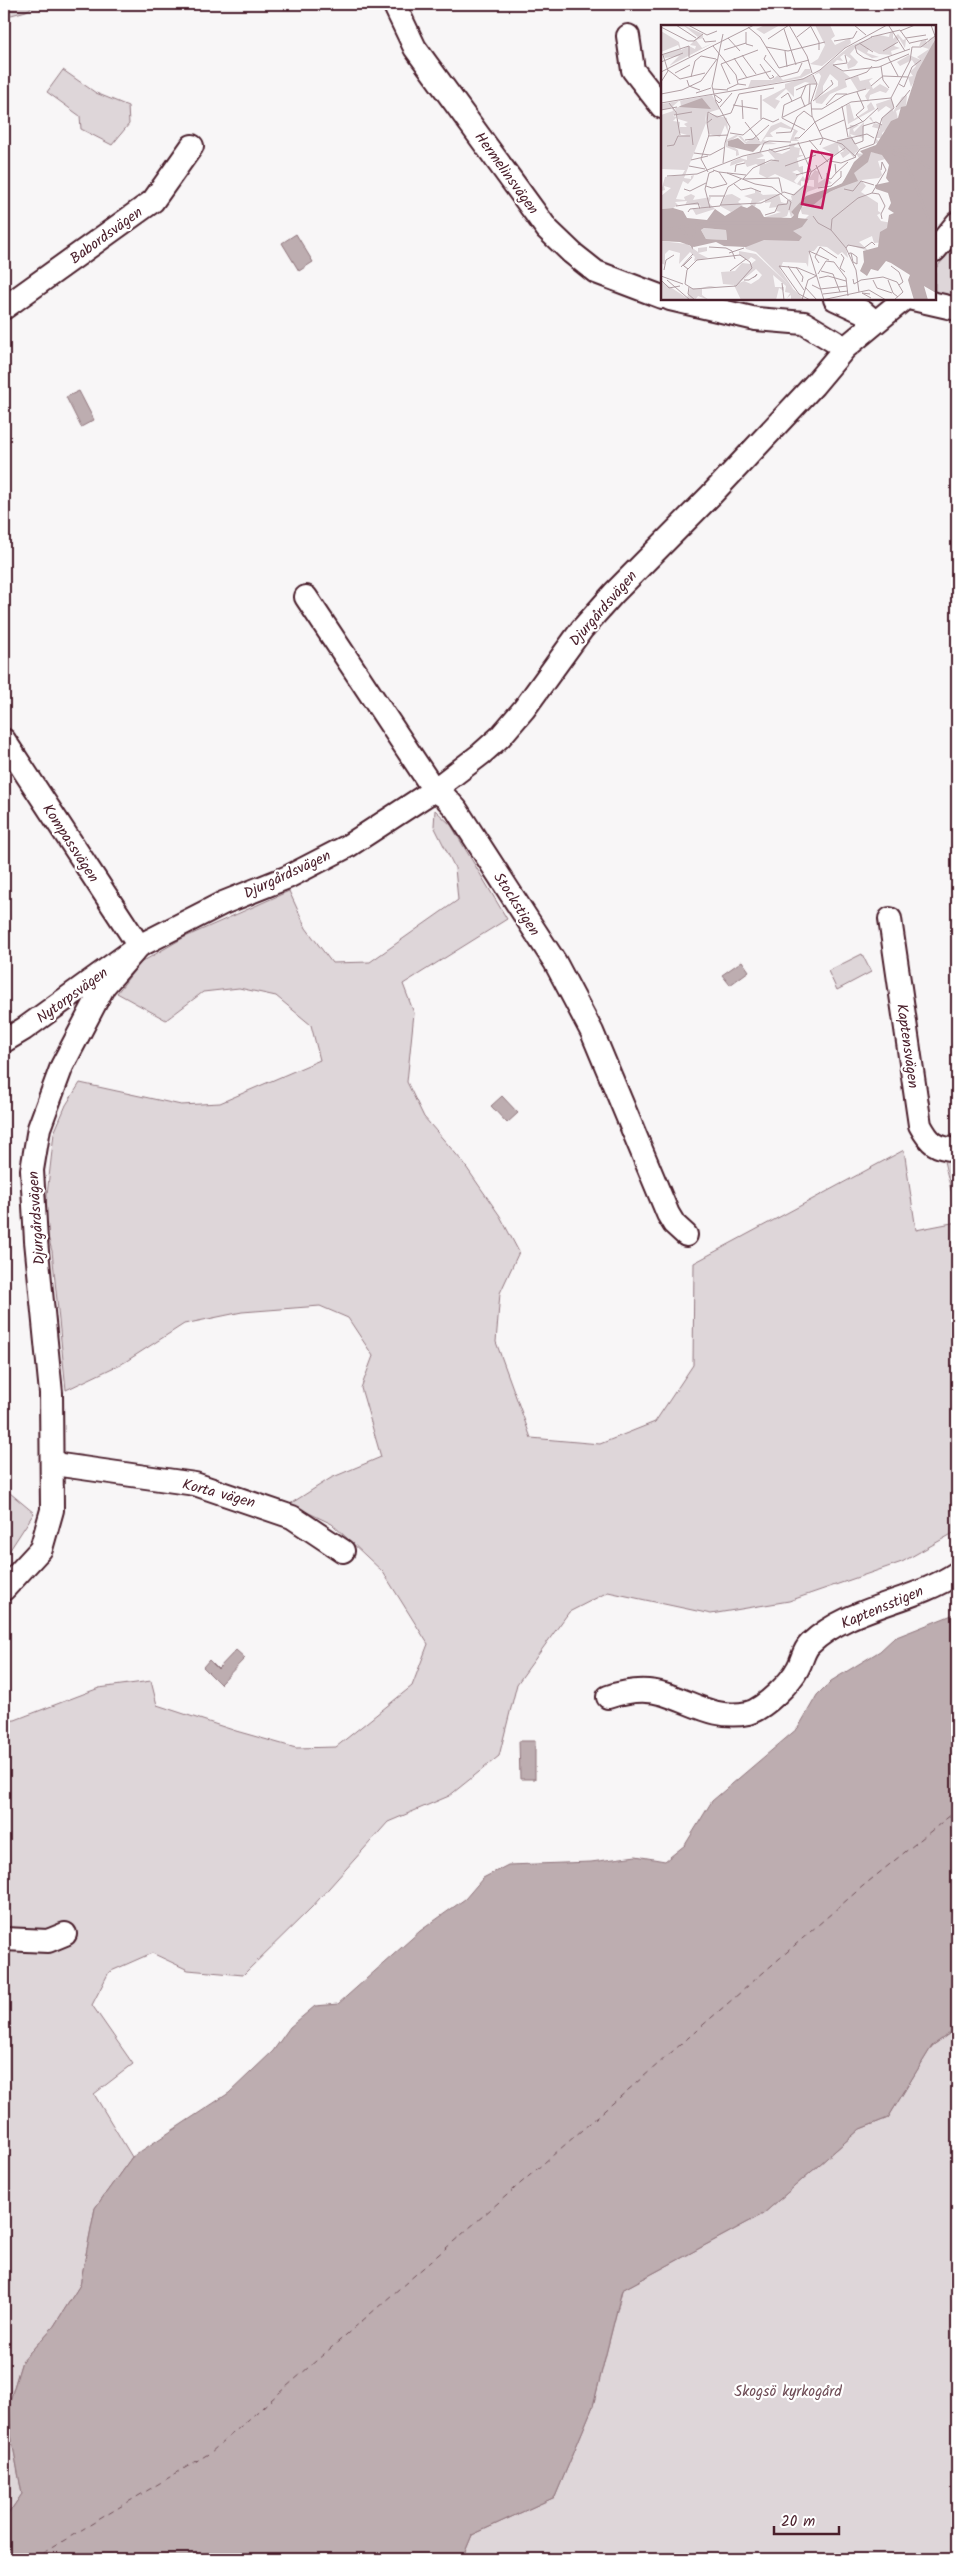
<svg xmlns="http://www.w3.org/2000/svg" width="961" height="2563" font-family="Kalam,sans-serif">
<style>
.green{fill:#ded6d9;stroke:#947a82}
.water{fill:#bdadb0;stroke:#8f747b}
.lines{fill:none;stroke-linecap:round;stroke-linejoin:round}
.ferry{stroke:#72515a;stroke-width:1;stroke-dasharray:6 5;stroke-linecap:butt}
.minor-casing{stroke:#4a1f2b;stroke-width:26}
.minor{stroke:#fff;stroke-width:22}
.labels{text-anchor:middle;stroke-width:4.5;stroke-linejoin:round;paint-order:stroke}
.street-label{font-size:15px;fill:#4a1f2b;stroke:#fff}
.park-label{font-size:15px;fill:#6f4d56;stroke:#fff}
.inset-river{fill:none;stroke:#bdadb0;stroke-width:2.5}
.inset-road{fill:none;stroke:#b2a0a5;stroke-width:1}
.view{fill:#c2185b;fill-opacity:0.15;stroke:#c2185b;stroke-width:2.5}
.inset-edge{fill:none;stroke:#4a1f2b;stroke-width:2.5}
</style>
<rect width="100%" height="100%" fill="#f8f6f7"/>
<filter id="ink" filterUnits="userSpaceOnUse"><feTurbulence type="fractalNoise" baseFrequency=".02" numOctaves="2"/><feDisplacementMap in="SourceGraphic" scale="10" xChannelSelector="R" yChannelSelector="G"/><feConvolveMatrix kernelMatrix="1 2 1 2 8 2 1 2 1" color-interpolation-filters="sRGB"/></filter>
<g filter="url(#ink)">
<path class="green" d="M4,4H37L26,11L4,17Z
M63,70L96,93L128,106L129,124L112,145L81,129L80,116L47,92Z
M957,244V300L935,293V269Z
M435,810L451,825L507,919L403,984L414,1013L407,1082L424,1117L462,1161L500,1216L519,1252L500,1293L496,1342L531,1438L600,1444L655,1422L693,1365L694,1263L904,1150L916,1230L957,1222V1531L902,1562L789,1601L711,1614L608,1592L569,1612L517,1684L499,1756L449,1796L388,1822L312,1907L243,1975L188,1970L152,1953L109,1972L92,2005L133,2064L94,2094L132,2157L95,2208L80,2285L54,2326L22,2361L9,2404L11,2435L22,2494L4,2520V1721L15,1720L99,1688L151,1681L157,1705L236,1731L296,1748L336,1747L412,1686L428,1644L383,1572L332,1524L290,1504L331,1478L381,1457L361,1388L373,1356L348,1318L320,1306L242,1312L184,1324L125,1362L66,1390L52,1251L44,1222L54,1133L66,1105L80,1083L181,1105L220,1103L320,1060L311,1025L276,996L239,988L203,992L166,1020L117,993L140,963L183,938L289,891L306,928L332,963L370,962L458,900L455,868L434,826Z
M862,954L871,972L837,990L828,971Z
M957,1159V1215L944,1161Z
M4,1488L34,1513L4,1559Z
M957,2028V2559H462L472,2535L555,2497L593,2406L622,2290L763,2214L860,2129L888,2118L932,2046Z"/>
<path class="water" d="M296,234L313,262L299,271L282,243Z
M79,391L94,420L81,427L66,397Z
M742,961L749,971L730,985L722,975Z
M502,1096L518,1113L507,1123L491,1106Z
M957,1613V2028L932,2046L888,2118L860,2129L763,2214L622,2290L593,2406L555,2497L472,2535L462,2559H4V2520L22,2494L11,2435L9,2404L22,2361L54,2326L80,2285L95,2208L132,2157L229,2093L273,2051L290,2027L315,2006L338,2004L420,1931L465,1899L483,1878L508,1865L591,1862L636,1856L665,1861L685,1845L712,1801L798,1728L817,1695L831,1681L880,1651L894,1638Z
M236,1650L245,1658L220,1684L203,1667L209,1660L218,1669Z
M519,1741H535V1779H520Z"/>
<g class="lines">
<path class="ferry" d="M33,2559L210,2453L863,1886L957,1810"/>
<defs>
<path id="minor" d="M394,4L415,48L547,229L572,253L596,272L662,297
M628,36L633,70L662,107
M935,250L957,223
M670,299L756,319L804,323L845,348
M835,299L863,312L875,322
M913,299L957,309
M4,308L153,201L192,146
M306,597L434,790L445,797L456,809L555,962L592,1032L668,1214L674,1224L686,1235
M4,740L139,946L24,1029L4,1041
M890,919L920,1125C930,1144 936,1148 957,1150
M54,1464L195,1484L292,1517L343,1551
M4,1589L41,1549L52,1510L51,1393L36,1241L32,1170L39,1128L62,1066L104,986L139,946L223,903L288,877L348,846L434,790L481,754L500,737L524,709L582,629L614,593L711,495L814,385L845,348L904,299
M608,1697C626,1691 645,1688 664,1694C693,1703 716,1720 748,1713C764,1709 791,1682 798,1668C803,1659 803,1651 810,1644C850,1606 912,1603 957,1573
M4,1939L48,1941L65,1934"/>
</defs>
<use href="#minor" class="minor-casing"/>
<use href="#minor" class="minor"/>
</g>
</g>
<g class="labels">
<g class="street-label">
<text transform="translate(507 173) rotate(54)" y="5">Hermelinsvägen</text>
<text transform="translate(106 235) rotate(-36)" y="5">Babordsvägen</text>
<text transform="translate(603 608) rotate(-49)" y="5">Djurgårdsvägen</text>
<text transform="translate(71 843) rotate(57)" y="5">Kompassvägen</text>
<text transform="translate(287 874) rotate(-25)" y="5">Djurgårdsvägen</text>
<text transform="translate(517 904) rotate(57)" y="5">Stockstigen</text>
<text transform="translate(72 995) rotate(-36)" y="5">Nytorpsvägen</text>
<text transform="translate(908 1046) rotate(82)" y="5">Kaptensvägen</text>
<text transform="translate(36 1218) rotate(-94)" y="5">Djurgårdsvägen</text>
<text transform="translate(219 1493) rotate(15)" y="5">Korta vägen</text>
<text transform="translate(882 1607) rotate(-23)" y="5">Kaptensstigen</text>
</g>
<g class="park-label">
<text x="788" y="2396">Skogsö kyrkogård</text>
</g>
</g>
<g transform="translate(661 25)">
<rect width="275" height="275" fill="#f8f6f7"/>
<path d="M22,0L42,9L37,12L42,10V13L35,15L41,23L54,17L8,41L18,31L4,33L2,29L19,24L17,20L0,27V6L18,17L20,25L28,21L34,24L35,21L29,20L37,12ZM104,0H119L103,9L95,4ZM154,0H169L174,11L170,14L174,20L189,13L190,18L161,41L149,39L157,34L164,20ZM229,7H232V14L237,9L242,15L245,14L244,23L238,13L233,21L239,23L230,26L231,30L218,29L208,24L206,28L218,32L211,33L194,23L189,29L197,37L194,41L187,44L186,39L190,34L183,29L179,32L182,36L176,35L172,39L190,53L197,51L199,56L212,53L208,56L212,64L219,59L228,64L225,68L219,66L209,70L207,77L204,71L209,64L197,66L189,53L184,55L186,62L169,69L161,79L155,78L154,74L177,61V56L169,49L162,61V68L153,74L160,51L158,48L153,50L189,21L218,10L228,12ZM275,11L269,27L250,62L247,52L252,51L249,47L255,41L251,35L239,41L236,37L248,30L260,35L256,32L268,24L258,21L260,16L265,15L266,19L269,13ZM144,44H149L150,48L140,53L87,63L90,55H111L117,50L122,55L139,51ZM152,50L155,59L144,57L133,62V72L125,64L114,74L119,76L114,84L101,75L124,63V59ZM51,70L59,84L46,88L66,93L67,107L64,100L59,112L48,109L44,89L45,98L23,153L30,154V151L33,150L32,153L27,159L22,156L15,174L24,175L23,172L30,169L34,171L32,175L50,172L48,178L54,184L35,190L31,183L40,184L39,180H24L26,176L14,177L17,180L12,183L0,184V171L10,163L3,161L4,165L0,166L4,152L21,150L24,145L0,144V90L12,86L10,80V83L0,85V79ZM19,75L20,81L27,79L14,83L17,94L27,97L23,99L26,102H19V108L26,110L18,111L19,97L12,96L16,92L12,91L15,89L12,81ZM246,70L245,81L235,86L237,94L221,108L222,113H215L218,117L213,119L214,113L219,104L211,102L213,98L208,93L210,92L213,98L221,100V93L230,84L225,81L217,87L215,79L230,74L233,80L232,87L241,72ZM210,77L214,84L187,99L185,80L189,79L193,94L207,85L206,81ZM120,97L137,106L133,112L138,116H129L133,105L119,102L109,108L112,112H105L102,115L116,119L86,120L77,111L66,118L77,125L78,130L75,131V126L65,122V115L75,110L80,111L85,117L94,112L100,117L110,101ZM203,97L202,113L189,109L198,124L195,128L202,129L198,133L194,127L193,133L189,128L182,133L179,128L183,126L177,120L178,128L174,130L161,123L188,112L189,100H198L192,104L193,107ZM135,118L133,122L139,123L138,130H143L136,133L138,142L142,141V150L136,145L131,147L138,150L133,156L136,159L142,151L146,157L140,156V161L114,149L106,153L98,149L99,141L95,139L86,142L83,136L69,141L70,137L79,133L86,135V131L99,127L103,131L95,134H104V139L114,134L106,125L121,129L129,125L128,119ZM207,126L232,132L217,136L221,150L218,153L200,155L205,161L200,167L217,178V186L220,188L216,190L220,196L236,199V216L213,218L211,211L198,217L208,226L188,220L185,222L187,233L181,227L177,230L166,222L157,221L153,226H148L147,242L145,238L122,237L119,244L133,265L95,227L85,224L79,211L143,195L148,190L141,189L139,182L151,180L163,167L183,159ZM154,145L158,147L157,158L165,153L171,158L146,167L142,177L130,187L132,190L130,192L128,185L126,191L120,193L104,192L120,187L115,186L116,182L108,183L110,177L104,178V174L95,178L94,182L89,180L91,174L83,171L94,168V164L102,170L118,169L120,177L126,179L128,174L131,175L130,171L143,160L153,162V155H147ZM71,169L80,174L77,177L82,181L70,187L59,181L65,170ZM43,203L65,205L66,215L45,214L40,205ZM0,216L26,219L37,227V223L46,222V226L37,228L47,233L33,236L34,232L29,227L18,239L19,228L8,225L4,229V240L0,238ZM78,226L95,229L144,275H130V270L126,273L129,268L124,267L125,261L112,250L114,262H123V266L118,263L115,275H80L71,256L73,260L62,259L60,247L74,246L81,238L90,239L88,249L90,239L95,235L90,232L87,235L78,230ZM95,244L101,250L98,254L90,259L83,256L78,258ZM0,256L26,273L29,263L36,264L48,261H55L41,264V270L48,275L37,271L34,275H0Z" fill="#ded6d9" fill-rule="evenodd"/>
<path d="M275,13V268L263,261L267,275H253L247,255L249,250L230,238L225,236L217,246L210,244L206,251L199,246L203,237L202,226L217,222L219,207L226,203L228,190L233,188L227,184L230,178L227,168L215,164L214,160L228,157L225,153L228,140L221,130L210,127L207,137L193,148L197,156L169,166L150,182L142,179L138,183L137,193L147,194L141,202L132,206L141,212L138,216L103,215L85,222L63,221L55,217L33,222L19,217L0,216V184L12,183L22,186L26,193L46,195L54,184L64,191L80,181L86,183L91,180L99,185L103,192L130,193L133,190L130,187L131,186L145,171L181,159L193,137L202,129L199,126L215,120L230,96L237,93L240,82L245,81L256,47ZM43,203L65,205L66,215L45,214L40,205ZM41,73L50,84L18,82L19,81ZM77,113L84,119H100L92,127L67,121V116Z" fill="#bdadb0" fill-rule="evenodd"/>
<path class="inset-river" d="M221,123L244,133L275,214M226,123L246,128L275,147M20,202L31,221L34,200M0,205L48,198H127L134,193L141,179L182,159L209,124L275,121"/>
<path class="inset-road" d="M15,0L35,13M27,0L46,10L56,6M128,0L146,31L151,48M149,0L158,17V25M193,0L205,10M228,1L244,26M0,2L27,16H33L42,9M87,2L99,12L118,43M123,4L135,40M239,6L254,0M85,7V19L92,21M136,12L150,1M210,12L239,5L249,19M211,12L194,21L196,28L203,33L215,36L249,24M42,13L44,17L55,16M67,13L79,26M245,13L265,10M107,14L128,0M173,16L192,13L196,6M198,18L212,27M249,18L267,14M52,21L75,50L77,59M105,22L127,26L164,17M251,22H260L274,11L270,0M63,25L85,18M124,26L126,42M222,26L237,17M0,30L28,21V32M81,30L95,49M105,30L103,34L119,52L137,47L141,38M40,31L55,34M227,32L237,51M73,33L86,53M0,37L22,28M99,39L109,54L113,52L111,50M172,40L182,46L218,42L248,29M172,40L186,38L184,30M220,41L222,55L228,63M118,43L148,35M7,45L19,54L44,48M0,47L93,0M14,48L29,40M152,50L156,59L150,77L151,91L162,114L159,120M30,52L34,36L40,31M26,55L28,61L39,65M77,55L110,46M184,55L206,47L211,41M0,57L7,46L2,30M69,59L60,39L97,25M238,59L243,62L251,42L260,35M210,61L222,51L247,52M52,64L67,65M66,64L77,59L85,60M135,65L148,59H156M196,67L203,83L195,90L202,97M35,68L50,63M0,69L21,65L40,56L56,34M54,70L61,75L58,78L55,75M140,72L123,80L121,93L144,105M120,73L127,68L131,76M81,75L82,94M152,76L172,59L170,55M0,78L142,54L159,45L184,23L226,0M8,78L15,87L19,110M148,79L149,59M72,80L97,84M165,80L175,69H186M181,81L187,112M59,82L71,68M144,82L140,72L145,60M235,82L249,65M151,84H161L184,70L205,64M0,85L16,82M13,90L31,87M122,92L150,78M100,94V70M84,97L98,115M46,98L47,87L56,92L70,88L78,69L113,63M30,102L32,120M186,104L203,96L217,83M158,106L183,95M69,108L82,110L102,93L112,97L118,94M115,108L130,107L136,92L143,86L151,92M47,111L67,110M190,112L194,119L202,116V101L215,97L221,100M134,113H138L154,97L190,77L230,73M84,115L92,114L108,100M148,115L167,137M176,116L206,109L213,113M6,121L13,120L17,111H29M108,124L114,127L129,123M99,127L103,118L108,116L130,117M33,128L49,130L64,122M194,131L199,124L213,119L221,93L233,83L230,73L249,36L251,22M30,135L47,131M62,138L64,118L69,102L55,77L51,61L62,9M174,139L175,148L187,137M155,140L161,154M28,141L44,144M124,141L155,130M47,147L40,134L48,110L46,98L51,94M58,147L85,150M74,147L75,140L84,138M66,148L94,159L111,162L130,177L128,185M166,148V153L170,154L175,148M135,150L150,146L137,117M6,151L36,149L82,131L162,113L181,119L195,132L180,138L169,136M82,154L118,153L121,167M82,154L92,143L110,135L118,136M73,159L80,165L90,163L100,167M45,161L51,163L66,159L58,147L52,145M157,163L170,161L180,152V146M23,164L29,166L45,158M183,164L192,166L200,156L213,160M211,168L218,169L224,181L220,189L221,194M48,171H64M60,180L100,178L123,167L133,170L146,158L150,147L184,123M15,181L37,178L39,184M49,183L44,164L48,148L53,146M27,187L29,184L59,181L67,162L80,154M104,190L114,187L117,180L126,179L127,175M152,191L157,198L170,205M48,222L65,223L71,226L74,234M185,223L187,220L203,223L211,217L214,220M68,228L83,223M180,229L183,233L179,243L184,247M187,229L189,228H190L192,229L196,232V239L192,237L190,228M79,230L89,237L91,243L75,261L32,264L24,259L26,245L36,235ZM158,238L154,232L159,222L176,233M118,241L138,269L149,275M118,241L137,243L156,251M127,241L143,265M230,241L238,247L242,257L238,260M20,242L32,229M135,242L142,252L141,257M27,244L23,241L22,240V241L31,232M3,245L5,235L13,230M69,246L85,234M160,246L172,249L179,267M157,249L165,236L173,237L185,253L187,271M0,251L22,259M158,253L167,251L185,256M192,254L193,259L200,255L222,252L236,257L242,267L233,275M0,255L8,263L19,261M6,255L29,275M83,255H88L91,253L95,251L96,249L92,253M212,255L216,263L231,268M227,255L232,268L237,272M121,258L123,275M151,260L159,264L186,261M28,262L27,269L34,275M144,262L156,275M198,267L195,245L185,223L170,205L171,194L197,173L211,168L225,145L221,137L220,145M162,269L187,266M209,269L201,268L210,273M141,275L147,255L155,251M161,275L208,265L225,275M163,275L148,226L168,235"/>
<path class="view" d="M151,126L171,130L161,183L141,179Z"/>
<rect width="275" height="275" class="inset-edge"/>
</g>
<rect width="961" height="2563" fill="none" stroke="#fff" stroke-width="20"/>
<rect x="10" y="10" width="941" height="2543" fill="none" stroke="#4a1f2b" stroke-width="2" filter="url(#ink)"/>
<path d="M774 2526v8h65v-8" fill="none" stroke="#4a1f2b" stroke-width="2.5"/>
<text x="781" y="2526" font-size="15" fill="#4a1f2b" stroke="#ffffff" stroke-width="4" paint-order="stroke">20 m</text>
</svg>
